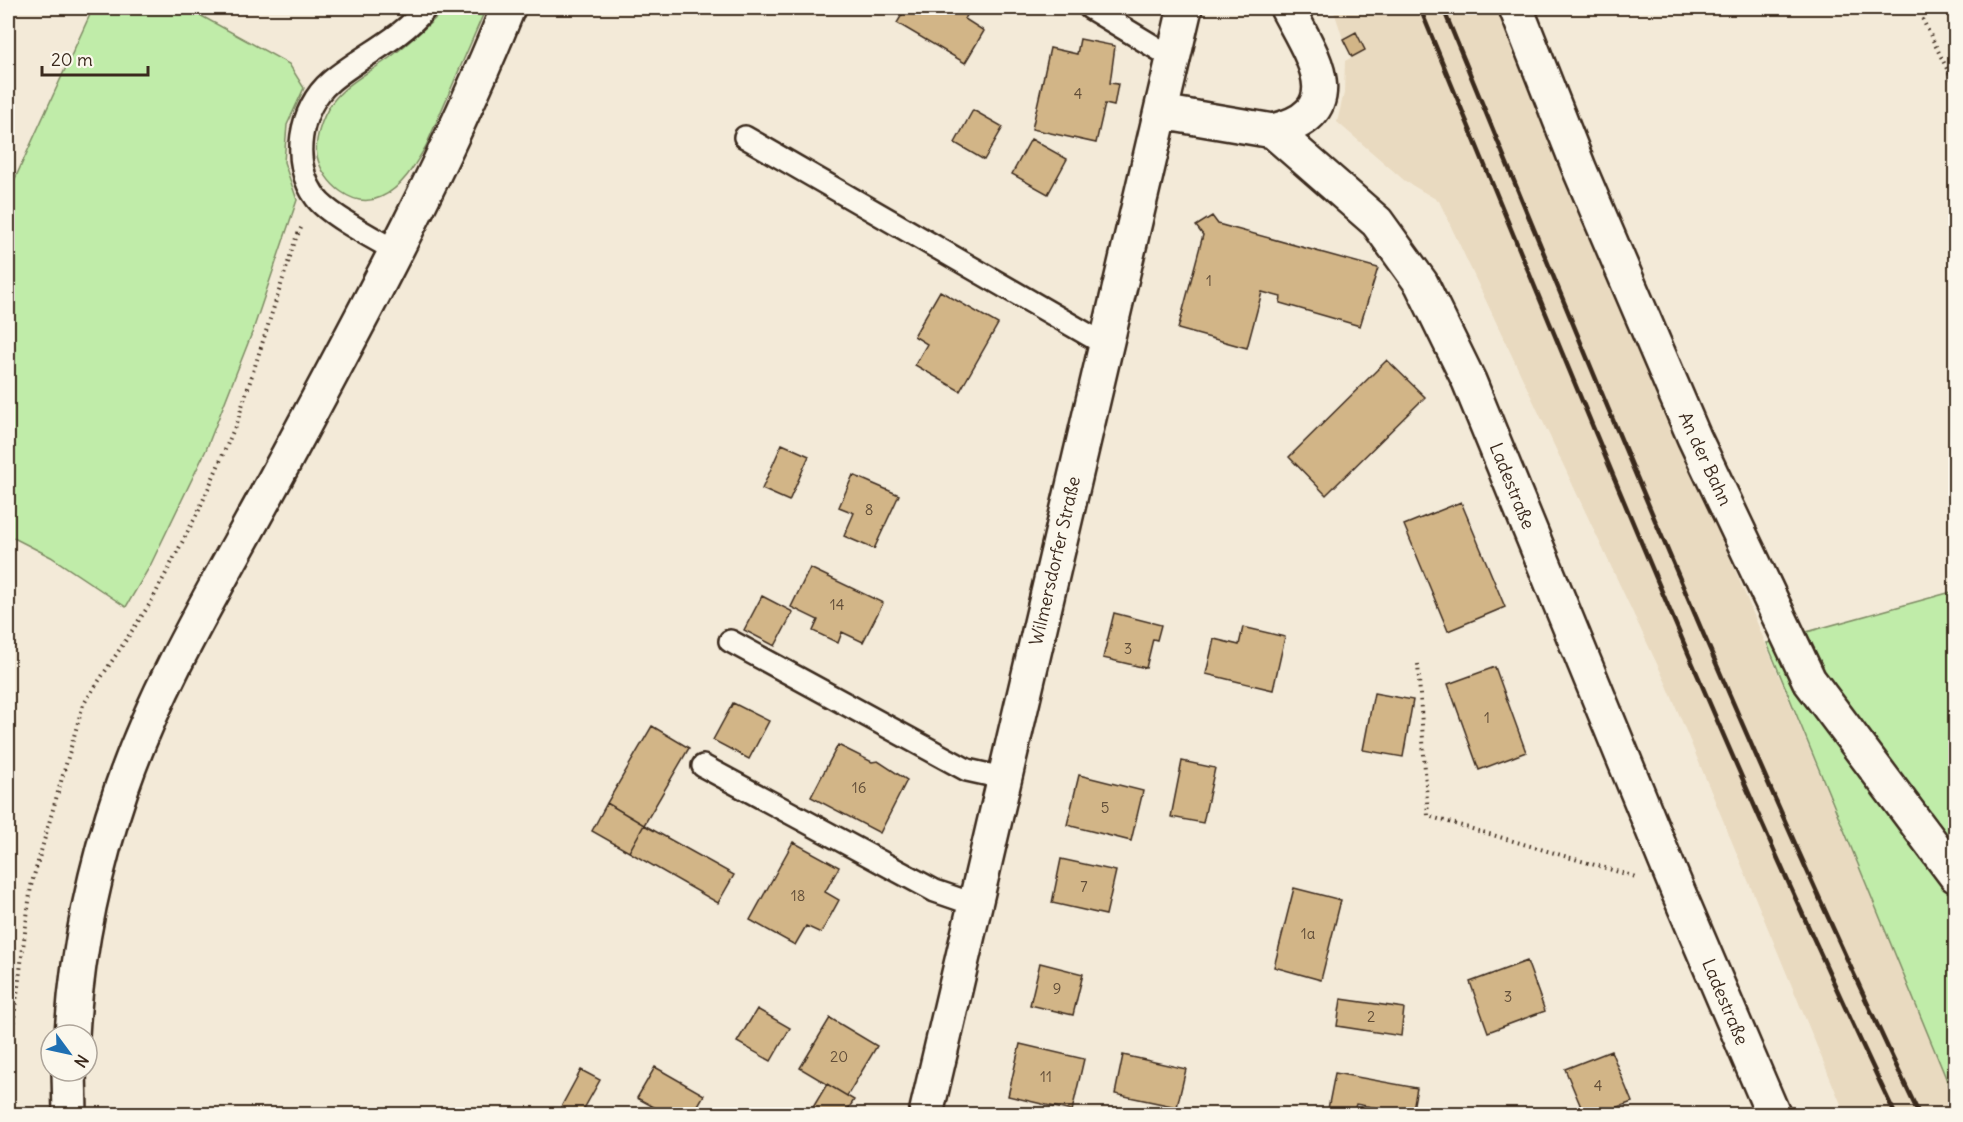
<svg xmlns="http://www.w3.org/2000/svg" width="1963" height="1122" font-family="Delius,sans-serif">
<style>
.built{fill:#e9dac0}
.green{fill:#c0eca9;stroke:#7e8b64;stroke-width:1.5}
.building{fill:#d2b587;stroke:#3b2a1e;stroke-width:1.5}
.lines{fill:none;stroke-linecap:round;stroke-linejoin:round}
.service-casing{stroke:#3b2a1e;stroke-width:26}
.minor-casing{stroke:#3b2a1e;stroke-width:38}
.secondary-casing{stroke:#3b2a1e;stroke-width:38}
.path{stroke:#3b2a1e;stroke-width:4;stroke-dasharray:1.5 4.5;stroke-linecap:butt}
.service{stroke:#fbf7ec;stroke-width:21}
.minor{stroke:#fbf7ec;stroke-width:33}
.secondary{stroke:#fbf7ec;stroke-width:33}
.rail{stroke:#3b2a1e;stroke-width:4.5}
.labels{text-anchor:middle;stroke-width:4.5;stroke-linejoin:round;paint-order:stroke}
.number-label{font-size:15px;fill:#614d38}
.street-label{font-size:18px;fill:#3b2a1e;stroke:#fbf7ec}
</style>
<rect width="100%" height="100%" fill="#f3ead8"/>
<filter id="ink" filterUnits="userSpaceOnUse"><feTurbulence type="fractalNoise" baseFrequency=".0167" numOctaves="2"/><feDisplacementMap in="SourceGraphic" scale="12" xChannelSelector="R" yChannelSelector="G"/><feConvolveMatrix kernelMatrix="1 2 1 2 8 2 1 2 1" color-interpolation-filters="sRGB"/></filter>
<g filter="url(#ink)">
<path class="built" d="M1333,8H1502L1955,1100V1114H1845L1666,683L1439,201L1405,181L1337,122L1344,93L1345,61L1352,57L1343,39Z"/>
<path class="green" d="M93,8H187L289,64L304,88L287,125L284,162L297,200L252,333L206,450L150,566L126,607L51,557L8,535V194Z
M446,8H486L426,146C415,165 402,188 381,197C353,210 323,183 317,156C314,140 322,118 331,104C347,82 371,72 392,56C411,41 429,25 446,8Z
M1955,591V1100L1767,643Z"/>
<path class="building" d="M906,8H971L965,19L984,31L965,63L897,23Z
M1356,32L1365,50L1352,57L1343,39Z
M1080,39L1115,46L1110,83L1118,84L1114,106L1105,104L1096,143L1032,129L1050,48L1077,54Z
M973,110L1003,127L984,160L955,143Z
M1031,139L1067,159L1048,194L1012,174Z
M1212,216L1218,224L1378,268L1360,326L1280,303L1281,297L1262,292L1247,348L1178,329L1203,235L1196,226Z
M940,291L998,324L960,391L915,365L927,344L914,336Z
M1387,360L1425,397L1326,495L1289,457Z
M782,444L809,456L789,501L762,489Z
M853,475L899,495L874,549L844,536L854,513L839,507Z
M1461,502L1505,607L1448,631L1404,525Z
M810,568L883,603L863,642L842,632L838,643L813,631L818,620L791,607Z
M762,596L793,612L775,646L744,630Z
M1114,613L1161,625L1157,640L1153,639L1146,668L1103,658Z
M1243,627L1285,637L1273,690L1206,674L1214,639L1239,645Z
M1495,667L1526,752L1479,770L1448,684Z
M1374,693L1413,700L1403,757L1363,750Z
M733,703L769,721L749,759L713,740Z
M652,726L689,748L644,825L607,803Z
M838,745L872,762L878,761L907,780L880,833L811,797Z
M1182,761L1215,768L1203,823L1171,817Z
M1079,775L1143,791L1131,841L1067,825Z
M607,803L644,825L629,852L592,831Z
M644,825L734,875L718,903L629,852Z
M793,842L839,867L825,892L839,900L821,933L806,926L795,945L750,920Z
M1061,859L1116,871L1106,915L1052,903Z
M1294,888L1341,900L1321,980L1274,967Z
M1527,961L1545,1011L1488,1032L1470,982Z
M1040,963L1083,974L1073,1015L1030,1005Z
M1341,999L1404,1008L1401,1036L1337,1026Z
M757,1009L790,1028L771,1061L737,1042Z
M830,1018L877,1046L847,1096L800,1068Z
M1020,1044L1084,1059L1072,1111L1008,1096Z
M1611,1051L1632,1102L1600,1114H1584L1565,1069Z
M1123,1055L1186,1069L1177,1107L1115,1094Z
M655,1067L704,1095L693,1114H667L637,1098Z
M581,1070L600,1080L581,1114H571L560,1109Z
M1335,1073L1417,1088L1412,1114L1356,1104L1353,1114H1327Z
M827,1084L854,1100L845,1114H821L812,1109Z
M651,1106L665,1114H646Z"/>
<g class="lines">
<defs>
<path id="service" d="M1090,8L1173,58
M745,137L1106,345
M396,251C377,240 328,215 316,198C290,163 299,108 331,81C361,56 401,39 426,8
M730,641L967,770L1003,778
M703,766L935,891L973,904"/>
<path id="minor" d="M1516,8L1579,168L1694,437L1809,680L1956,876
M1161,112L1273,131C1353,112 1311,54 1287,8
M1273,131L1377,222L1421,283L1469,381L1677,889L1773,1114
M926,1114L1185,8"/>
<path id="secondary" d="M72,1035C77,951 95,866 122,787C161,674 225,573 281,468C362,317 444,167 508,8
M69,1071L70,1114"/>
</defs>
<use href="#service" class="service-casing"/>
<use href="#minor" class="minor-casing"/>
<use href="#secondary" class="secondary-casing"/>
<path class="path" d="M1917,8L1956,87
M1418,664L1428,816L1636,877
M8,1064L31,886L83,705L151,602L199,510L237,422L296,238L303,224"/>
<use href="#service" class="service"/>
<use href="#minor" class="minor"/>
<use href="#secondary" class="secondary"/>
<path class="rail" d="M1420,8C1573,379 1723,752 1895,1114
M1443,8C1595,379 1747,751 1919,1114"/>
</g>
</g>
<g class="labels">
<g class="number-label">
<text x="1078" y="99">4</text>
<text x="1209" y="286">1</text>
<text x="869" y="515">8</text>
<text x="837" y="610">14</text>
<text x="1128" y="654">3</text>
<text x="1487" y="723">1</text>
<text x="859" y="793">16</text>
<text x="1105" y="813">5</text>
<text x="1084" y="892">7</text>
<text x="798" y="901">18</text>
<text x="1308" y="939">1a</text>
<text x="1057" y="994">9</text>
<text x="1508" y="1002">3</text>
<text x="1371" y="1022">2</text>
<text x="839" y="1062">20</text>
<text x="1046" y="1082">11</text>
<text x="1598" y="1091">4</text>
</g>
<g class="street-label">
<text transform="translate(1705 459) rotate(65)" y="6">An der Bahn</text>
<text transform="translate(1512 486) rotate(68)" y="6">Ladestraße</text>
<text transform="translate(1055 561) rotate(-77)" y="6">Wilmersdorfer Straße</text>
<text transform="translate(1725 1002) rotate(67)" y="6">Ladestraße</text>
</g>
</g>
<rect width="1963" height="1122" fill="none" stroke="#fbf7ec" stroke-width="30"/>
<rect x="15" y="15" width="1933" height="1092" fill="none" stroke="#3b2a1e" stroke-width="2" filter="url(#ink)"/>
<g transform="translate(69 1053) rotate(123)"><circle r="28" fill="#fbf7ec" stroke="#aea59a" stroke-width="1.5"/>
<path d="M0-4.5L10 22L0 15L-10 22Z" fill="#1f6fb2"/>
<text y="-9" font-size="16" font-weight="bold" text-anchor="middle" fill="#3b2a1e">N</text>
</g>
<path d="M42 66v9h106v-9" fill="none" stroke="#3b2a1e" stroke-width="3"/>
<text x="51" y="66" font-size="18" fill="#3b2a1e" stroke="#fbf7ec" stroke-width="4.5" paint-order="stroke">20 m</text>
</svg>
